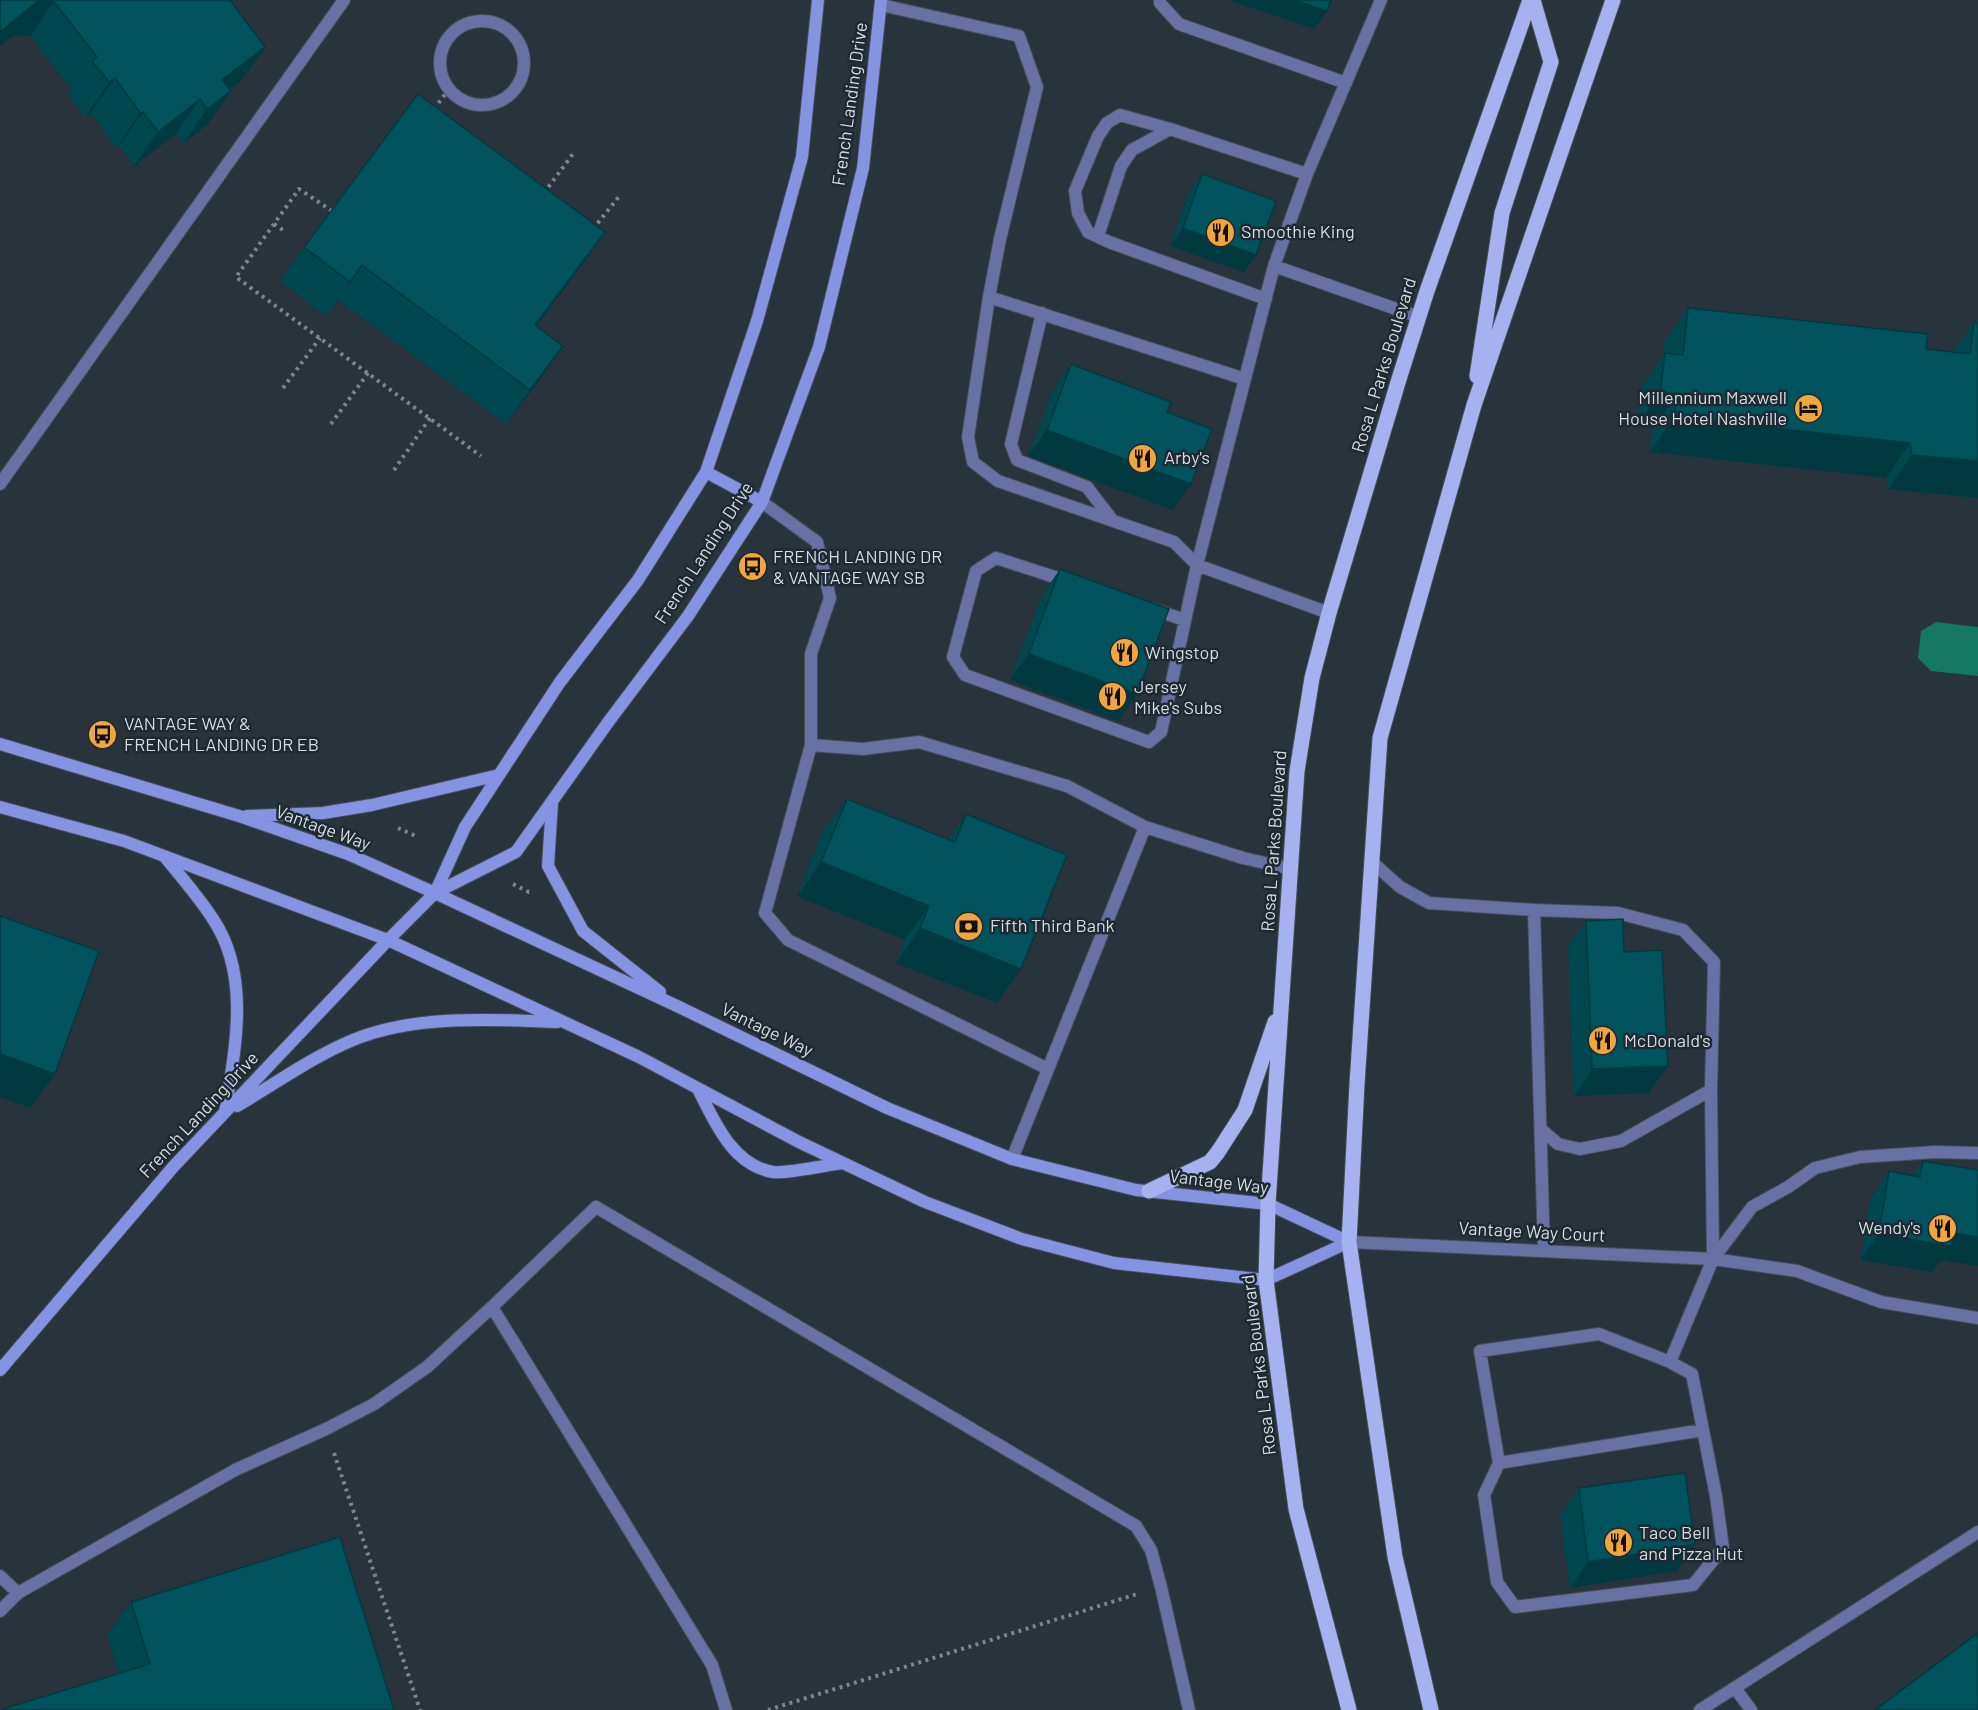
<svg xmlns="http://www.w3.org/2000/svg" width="1978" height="1710" font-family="Barlow,sans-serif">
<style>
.water{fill:#147761}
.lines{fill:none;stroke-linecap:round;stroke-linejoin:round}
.lane-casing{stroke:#454e56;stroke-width:14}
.street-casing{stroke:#454e56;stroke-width:14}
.secondary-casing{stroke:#454e56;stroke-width:14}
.primary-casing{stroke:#454e56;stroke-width:17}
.path{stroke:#7d868c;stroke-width:4;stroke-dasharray:3 4.5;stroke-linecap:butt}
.lane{stroke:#6771a3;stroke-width:12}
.street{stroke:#6771a3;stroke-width:12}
.secondary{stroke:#8593e3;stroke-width:12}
.primary{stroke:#a6b2f0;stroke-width:15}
.wall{fill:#00474f}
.shaded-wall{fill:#003a40}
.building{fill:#00535c;stroke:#003a40;stroke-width:1.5}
.labels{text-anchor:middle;stroke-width:5;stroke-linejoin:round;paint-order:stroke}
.street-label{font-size:18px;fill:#d5dce1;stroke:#1f2931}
.poi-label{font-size:18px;fill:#d5dce1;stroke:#1f2931;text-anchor:start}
</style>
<rect width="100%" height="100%" fill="#29333b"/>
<path class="water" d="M1936,622L1978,627V676L1931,671L1918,658L1921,631Z"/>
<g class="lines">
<defs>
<path id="lane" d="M1160,0V3L1179,24L1346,83
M881,5L1019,36L1037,87L1000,239L989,297L968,437L973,462L998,481L1174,542L1197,565L1329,613
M440 63a42 42 0 1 1 84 0a42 42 0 1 1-84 0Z
M1098,236L1121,166L1132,150L1170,129
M1274,266L1307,174L1381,0
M989,297L1245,379
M1266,299L1109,242L1088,232L1078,213L1075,191L1098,136L1107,123L1120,115L1170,129L1307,174
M1042,313L1011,444L1017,460L1087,487L1113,521
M0,484L344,0
M762,502L817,542L830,598L811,654V745L765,913L788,940L1048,1069
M1070,582L996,558L976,571L953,657L965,675L1149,742L1161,732L1197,565L1274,266L1419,317
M1152,609L1185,620
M811,745L863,749L919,742L1067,786L1145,827
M1372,862L1400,887L1429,903L1534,910L1618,913L1683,930L1714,962L1711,1090L1713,1259
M1534,910L1544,1251
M1542,1130L1558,1144L1580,1149L1621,1141L1711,1090
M1012,1159L1145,827L1243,858L1291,869
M1713,1259L1797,1271L1881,1302L1978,1318
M492,1307L596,1207L1136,1526L1151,1550L1161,1587L1189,1710
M1670,1362L1692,1374L1703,1430L1499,1463L1480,1351L1599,1334L1670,1362L1713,1259L1752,1207L1788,1187L1815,1168L1860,1157L1935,1152L1978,1153
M1499,1463L1484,1495L1497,1582L1515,1607L1693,1585L1723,1548L1716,1496L1703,1430
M0,1576L18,1593L235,1470L326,1429L374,1404L427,1367L492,1307L712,1665L726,1710
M0,1611L18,1593
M1735,1688L1751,1710
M1700,1710L1978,1532"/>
<path id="street" d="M1349,1242L1713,1259"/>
<path id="secondary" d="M706,472L762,502
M0,744L239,816L348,854L435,893L677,1006L887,1108L1012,1159L1136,1190L1268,1204L1349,1242
M552,803L548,866L583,931L660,992
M0,807L124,841L388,940L639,1057L799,1142L925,1202L1022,1239L1114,1263L1266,1280L1349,1242
M247,816L323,813L372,805L499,775
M165,857C181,877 199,897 213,919C251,976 235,1049 225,1112
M435,893L465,827L560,682L638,580L706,472L757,321L802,157L818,0
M698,1089C715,1122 732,1165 773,1172C786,1174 827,1165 842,1163
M237,1106C275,1084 312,1057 353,1040C413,1015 493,1019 557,1022
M0,1370L174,1166L388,940L435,893L516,852L609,721L688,616L762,502L819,347L863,168L881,0"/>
<path id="primary" d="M1477,376L1502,213L1551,62L1533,0
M1149,1191L1210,1162L1218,1152L1245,1110L1275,1022
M1349,1710L1296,1509L1266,1280L1268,1204L1297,771L1312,678L1329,613L1399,379L1427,291L1530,0
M1431,1710L1395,1557L1349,1242L1357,1084L1380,738L1474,405L1613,0"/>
</defs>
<use href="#lane" class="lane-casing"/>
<use href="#street" class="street-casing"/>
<use href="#secondary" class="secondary-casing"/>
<use href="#primary" class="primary-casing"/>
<path class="path" d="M434,109L449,89
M544,193L575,151
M332,211L299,189L236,277L481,456
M274,224L286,232
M593,229L621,194
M283,388L320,338
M331,424L368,373
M394,470L430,418
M398,828L416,836
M513,884L529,892L533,891
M334,1453L420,1710
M768,1710L1137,1594"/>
<use href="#lane" class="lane"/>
<use href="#street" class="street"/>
<use href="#secondary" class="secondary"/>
<use href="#primary" class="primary"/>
</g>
<path class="wall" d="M0,0H226L265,47L241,81L230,90L231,91L207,125L183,144L176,134L134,166L119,146L116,148L91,113L85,117L68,95L72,90L30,36L14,35L0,46Z
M1202,174L1244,272L1170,246L1189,192Z
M304,247L581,266L536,326L563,346L506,424L338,300L326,316L280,281Z
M1688,308L1926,349L1953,352L1974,322L1978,323V498L1888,489L1886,478L1650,452L1653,429L1636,427L1641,388L1663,356L1664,342Z
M1071,364L1173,510L1028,456L1053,391Z
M1060,569L1137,694L1119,721L1010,680L1042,595Z
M847,799L948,840L966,814L997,1003L896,963L905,940L797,896L822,833Z
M1586,921L1624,952L1649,1093L1574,1096L1568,947Z
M1923,1161L1941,1260L1933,1272L1860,1260L1871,1198L1889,1171L1913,1176Z
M1579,1488L1677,1571L1570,1588L1560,1515Z
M131,1602L394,1710L119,1673L107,1636Z"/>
<path class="shaded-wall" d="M1228,0H1294L1327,11L1314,29Z
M38,1L54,2L30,36L14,35L0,46V32Z
M265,47L241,81L206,108L222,80Z
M115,78L91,113L85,117L109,82Z
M231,91L207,125L183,144L207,109Z
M200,99L176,134L134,166L158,132Z
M143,112L119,146L116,148L140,113Z
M1183,228L1256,255L1244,272L1170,246Z
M605,232L581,266L511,360L535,325Z
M362,265L338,300L326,316Z
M563,346L539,381L506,424L530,390Z
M1660,393L1677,394L1653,429L1636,427Z
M1674,417L1910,443L1886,478L1650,452Z
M1047,430L1191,484L1173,510L1028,456Z
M1912,455L1978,461V498L1888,489Z
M1029,654L1137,694L1119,721L1010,680Z
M821,862L929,906L905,940L797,896Z
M920,928L1021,969L997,1003L896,963Z
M0,1054L55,1074L31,1108L0,1097Z
M1668,1066L1649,1093L1574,1096L1592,1069Z
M1954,1233L1978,1237V1266L1941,1260L1933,1272L1860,1260L1879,1234Z
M1695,1544L1677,1571L1570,1588L1588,1562Z"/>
<path class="building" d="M0,0H226L227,1L230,0L265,47L222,80L231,91L207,109L200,99L158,132L143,112L140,113L115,78L109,82L92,61L97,57L54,2L38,1L0,32Z
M1294,0H1331L1327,11Z
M418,94L605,232L535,325L563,346L530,390L362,265L350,282L304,247Z
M1202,174L1276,201L1256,255L1183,228Z
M1688,308L1928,334L1926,349L1970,354L1974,322L1978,323V461L1912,455L1910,443L1674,417L1677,394L1660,393L1665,353L1683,355Z
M1071,364L1171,402L1167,412L1212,429L1191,484L1047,430Z
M1060,569L1169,609L1137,694L1029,654Z
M847,799L955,842L966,814L1067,855L1021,969L920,928L929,906L821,862Z
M0,916L99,951L55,1074L0,1054Z
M1623,919L1624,952L1662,950L1668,1066L1592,1069L1586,921Z
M1923,1161L1978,1170V1237L1954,1233L1951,1246L1879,1234L1889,1171L1920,1177Z
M1685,1473L1695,1544L1588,1562L1579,1488Z
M340,1537L394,1710H0L150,1664L131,1602Z
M1978,1633V1710H1875Z"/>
<defs>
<symbol id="restaurant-disc" viewBox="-11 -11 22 22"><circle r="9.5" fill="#f0a63f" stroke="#1f2931"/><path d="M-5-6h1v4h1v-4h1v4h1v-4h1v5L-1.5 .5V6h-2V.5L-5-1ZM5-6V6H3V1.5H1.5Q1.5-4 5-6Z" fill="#111"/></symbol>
<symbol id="hotel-disc" viewBox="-11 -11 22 22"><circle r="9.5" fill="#f0a63f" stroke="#1f2931"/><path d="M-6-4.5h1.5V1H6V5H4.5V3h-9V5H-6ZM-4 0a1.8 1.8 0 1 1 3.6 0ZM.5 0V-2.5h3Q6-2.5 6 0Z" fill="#111"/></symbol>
<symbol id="bus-disc" viewBox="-11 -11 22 22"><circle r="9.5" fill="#f0a63f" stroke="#1f2931"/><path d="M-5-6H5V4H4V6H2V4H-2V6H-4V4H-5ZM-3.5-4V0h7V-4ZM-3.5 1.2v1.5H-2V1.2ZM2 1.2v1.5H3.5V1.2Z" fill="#111"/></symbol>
<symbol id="bank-disc" viewBox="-11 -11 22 22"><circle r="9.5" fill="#f0a63f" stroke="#1f2931"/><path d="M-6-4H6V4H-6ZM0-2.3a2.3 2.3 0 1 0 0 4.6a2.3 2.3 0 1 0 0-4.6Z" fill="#111"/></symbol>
</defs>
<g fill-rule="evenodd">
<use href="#restaurant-disc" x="1204" y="216" width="33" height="33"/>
<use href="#hotel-disc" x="1792" y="392" width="33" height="33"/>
<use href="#restaurant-disc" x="1126" y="442" width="33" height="33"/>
<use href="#bus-disc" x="736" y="550" width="33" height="33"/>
<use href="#restaurant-disc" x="1108" y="636" width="33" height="33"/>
<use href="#restaurant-disc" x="1096" y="680" width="33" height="33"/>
<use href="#bus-disc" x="86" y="718" width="33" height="33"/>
<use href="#bank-disc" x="952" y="910" width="33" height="33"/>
<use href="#restaurant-disc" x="1586" y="1024" width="33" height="33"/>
<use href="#restaurant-disc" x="1926" y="1212" width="33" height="33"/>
<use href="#restaurant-disc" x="1602" y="1526" width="33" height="33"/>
</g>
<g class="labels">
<g class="street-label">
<text transform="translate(850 104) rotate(-82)" y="6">French Landing Drive</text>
<text transform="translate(1384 365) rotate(-73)" y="6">Rosa L Parks Boulevard</text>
<text transform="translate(704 553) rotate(-57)" y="6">French Landing Drive</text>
<text transform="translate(323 828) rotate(20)" y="6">Vantage Way</text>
<text transform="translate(1274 841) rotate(-86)" y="6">Rosa L Parks Boulevard</text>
<text transform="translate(767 1030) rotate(26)" y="6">Vantage Way</text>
<text transform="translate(199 1115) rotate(-47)" y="6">French Landing Drive</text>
<text transform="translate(1219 1182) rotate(7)" y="6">Vantage Way</text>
<text transform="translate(1532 1232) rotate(3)" y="6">Vantage Way Court</text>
<text transform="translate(1259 1365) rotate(-97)" y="6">Rosa L Parks Boulevard</text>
</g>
<g class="poi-label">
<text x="1241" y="238">Smoothie King</text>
<text x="1787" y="404" text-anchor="end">Millennium Maxwell<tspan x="1787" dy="21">House Hotel Nashville</tspan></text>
<text x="1164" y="464">Arby's</text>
<text x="773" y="563">FRENCH LANDING DR<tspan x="773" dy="21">&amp; VANTAGE WAY SB</tspan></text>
<text x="1145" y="659">Wingstop</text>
<text x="1134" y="693">Jersey<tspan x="1134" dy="21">Mike's Subs</tspan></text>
<text x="124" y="730">VANTAGE WAY &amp;<tspan x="124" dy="21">FRENCH LANDING DR EB</tspan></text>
<text x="990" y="932">Fifth Third Bank</text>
<text x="1624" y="1047">McDonald's</text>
<text x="1921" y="1234" text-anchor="end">Wendy's</text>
<text x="1639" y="1539">Taco Bell<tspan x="1639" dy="21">and Pizza Hut</tspan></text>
</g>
</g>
</svg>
